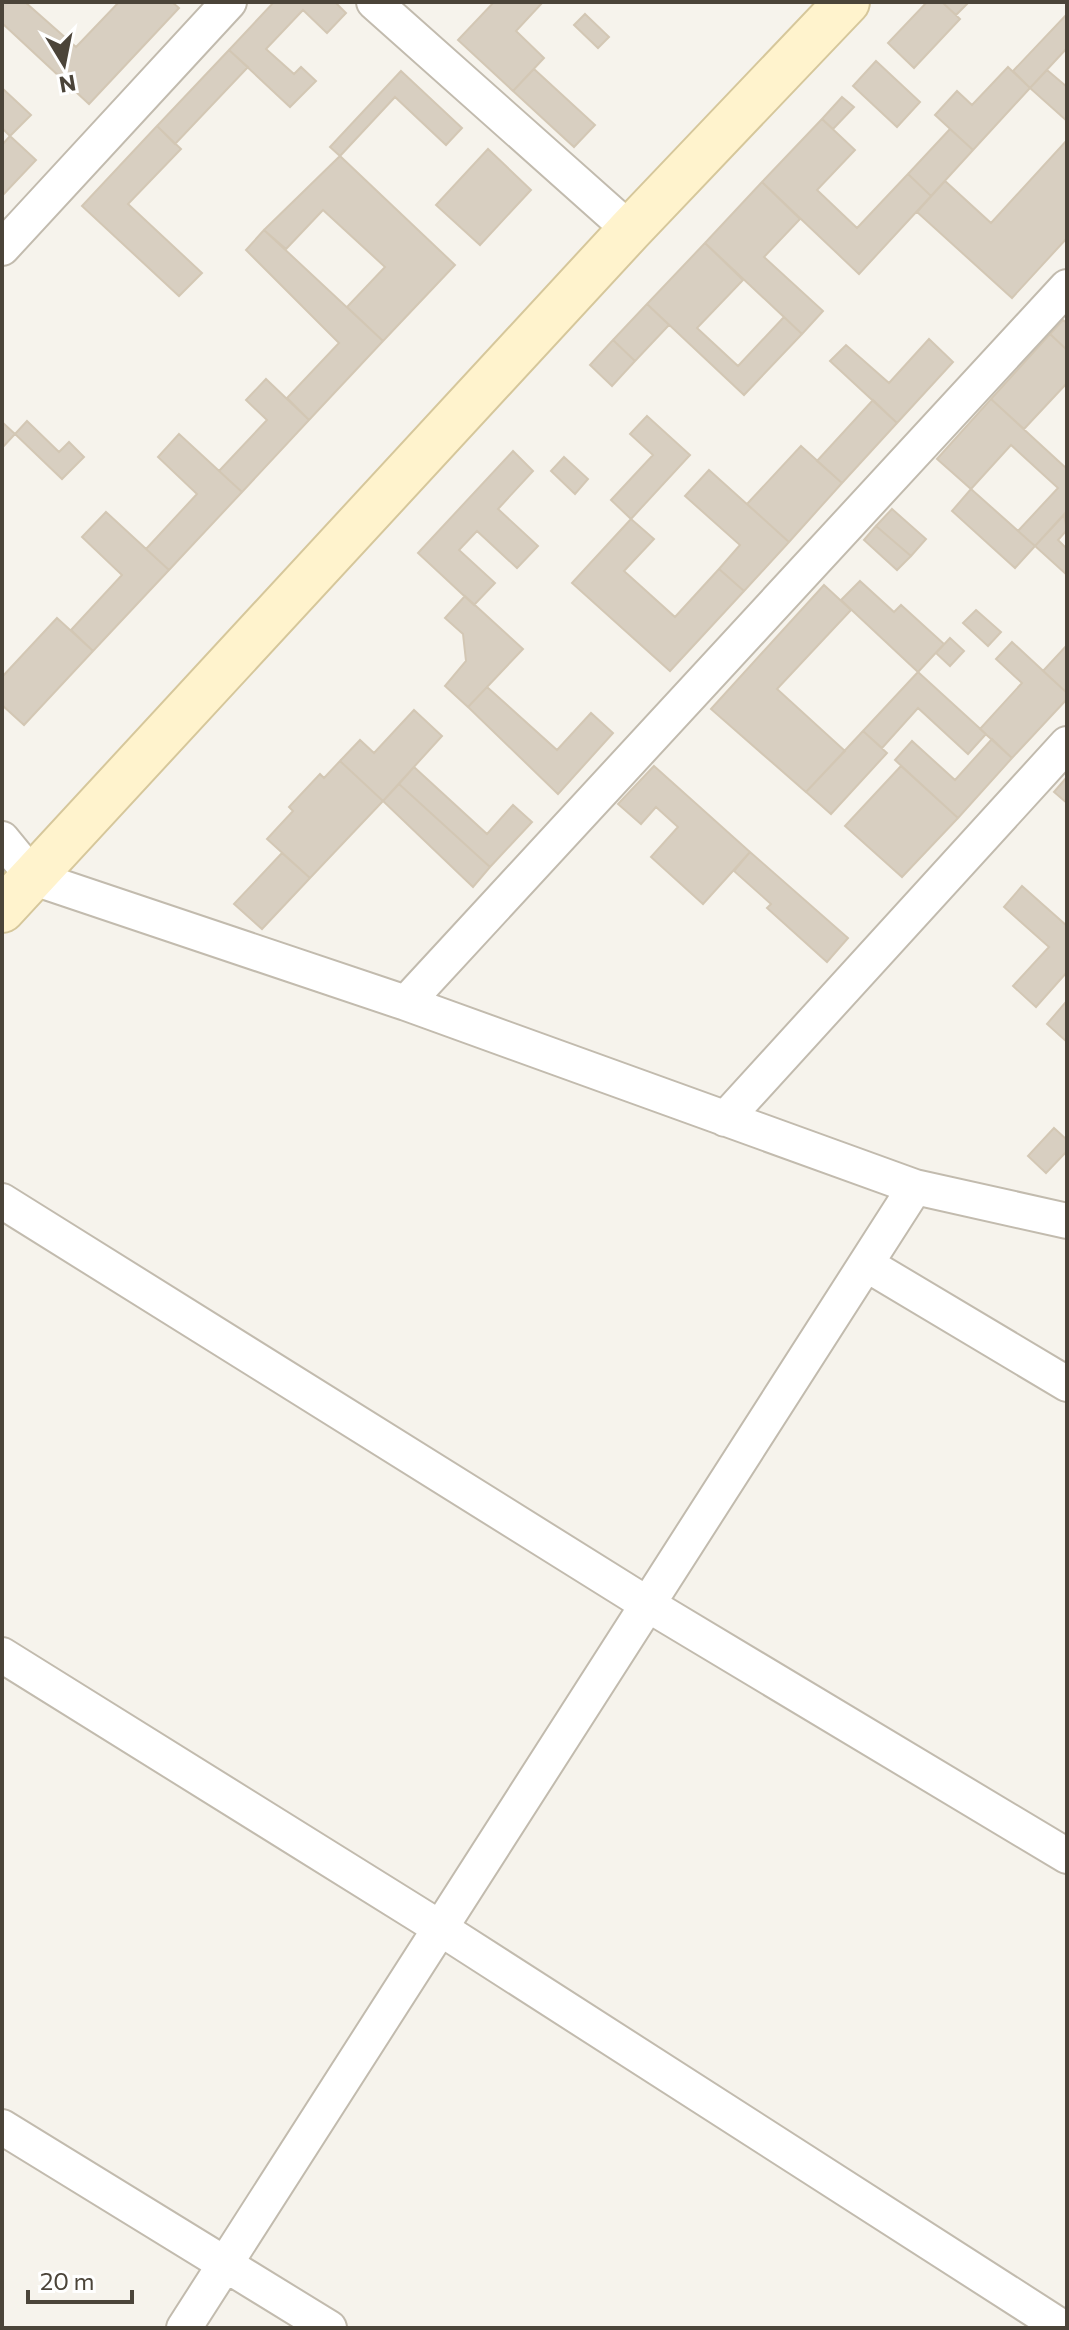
<svg xmlns="http://www.w3.org/2000/svg" width="1069" height="2330" font-family="Commissioner,sans-serif">
<style>
.building{fill:#d8cfc1;stroke:#d3c7b4;stroke-width:2}
.lines{fill:none;stroke-linecap:round;stroke-linejoin:round}
.street-casing{stroke:#c2bbae;stroke-width:38}
.secondary-casing{stroke:#d6c79b;stroke-width:48}
.street{stroke:#fff;stroke-width:34}
.secondary{stroke:#fff3cd;stroke-width:44}
</style>
<rect width="100%" height="100%" fill="#f6f3ec"/>
<path class="building" d="M2,2H25L76,47L119,2H172L179,8L89,104L2,23Z
M274,2H335L346,13L327,33L303,10L266,49L294,74L301,67L316,81L290,107L229,50Z
M494,2H543L516,31L544,58L513,91L458,40Z
M927,2H942L960,19L914,68L888,43Z
M942,2H969L956,15Z
M585,14L609,37L598,48L574,25Z
M1067,14V48L1030,88L1013,71Z
M229,50L248,67L175,144L157,126Z
M876,61L920,102L897,127L853,86Z
M1008,67L1030,88L973,150L935,115L957,91L972,105Z
M534,69L595,125L574,147L513,91Z
M1047,70L1067,87V121L1030,88Z
M401,71L462,128L446,145L395,97L340,156L330,147Z
M2,88L31,115L10,136L2,128Z
M842,97L854,107L833,129L822,119Z
M822,119L855,150L817,190L857,228L908,174L931,196L859,274L762,182Z
M157,126L181,149L128,204L202,273L179,296L82,206Z
M950,129L973,150L931,196L908,174Z
M10,136L36,160L2,196V145Z
M1067,140V238L1012,298L917,212L945,181L991,223Z
M488,149L531,190L480,245L436,205Z
M340,156L455,265L383,341L347,307L385,267L323,210L286,249L264,230Z
M762,182L800,219L764,257L823,311L802,334L705,243Z
M264,230L383,341L309,420L287,398L339,343L246,250Z
M705,243L743,280L697,328L738,366L784,317L802,334L744,395L647,304Z
M647,304L669,325L635,361L613,340Z
M1063,320L1067,323V350L1050,334Z
M1050,334L1067,350V383L1024,429L991,399Z
M929,339L953,362L897,423L830,361L846,345L889,383Z
M613,340L635,361L612,386L590,365Z
M266,379L309,420L242,492L219,471L267,420L246,400Z
M991,399L1067,469V511L1035,546L1018,531L1058,488L1011,445L971,489L937,459Z
M873,400L897,423L842,483L817,461Z
M647,416L690,455L631,519L611,500L653,455L630,434Z
M27,421L59,452L69,442L84,457L62,479L15,434Z
M2,422L15,434L2,448Z
M179,434L242,492L169,570L146,549L197,494L158,457Z
M801,446L842,483L789,542L747,504Z
M513,451L533,471L498,509L538,546L517,568L477,531L459,550L495,583L474,605L418,553Z
M564,457L588,479L575,494L551,471Z
M709,470L789,542L744,591L719,569L740,545L685,496Z
M971,489L1035,546L1015,568L952,511Z
M892,509L926,539L911,556L876,526Z
M106,512L169,570L93,651L71,630L122,575L82,537Z
M1064,515L1067,530L1058,540L1067,549V575L1035,546Z
M631,519L654,539L624,571L675,617L719,569L744,591L670,671L572,583Z
M876,526L911,556L897,570L864,540Z
M860,581L894,612L901,605L944,644L918,672L841,600Z
M824,585L851,610L777,689L845,751L806,792L711,709Z
M465,596L523,649L468,707L445,686L466,661L463,634L445,618Z
M976,610L1001,632L988,646L963,623Z
M57,618L93,651L24,725L2,705V677Z
M950,638L964,651L950,666L936,653Z
M1012,642L1067,693V699L1012,758L980,729L1022,683L996,659Z
M1067,645V693L1043,671Z
M918,672L986,734L968,754L918,708L882,748L863,731Z
M487,687L557,750L591,713L613,733L558,794L468,707Z
M414,710L442,736L383,801L340,761L360,740L374,753Z
M863,731L887,753L831,814L806,792Z
M992,739L1012,758L958,818L895,760L912,741L955,780Z
M340,761L383,801L310,878L267,839L293,811L289,807L320,774L324,778Z
M654,766L750,852L703,904L651,857L678,827L656,807L641,824L618,804Z
M901,766L958,818L902,877L845,826Z
M414,767L487,834L513,805L532,822L490,867L399,784Z
M1067,777V803L1054,792Z
M399,784L490,867L473,887L383,801Z
M750,852L848,938L827,962L767,908L771,904L734,871Z
M282,853L310,878L262,929L234,904Z
M1022,886L1067,926V972L1036,1007L1013,986L1049,947L1004,907Z
M1065,1003L1067,1005V1042L1047,1024Z
M1054,1128L1067,1140V1151L1046,1173L1028,1156Z"/>
<g class="lines">
<defs>
<path id="street" d="M374,2L630,230
M2,248L229,2
M2,839L34,878L406,1003L915,1187L1067,1221
M406,1003L1067,287
M725,1119L1067,744
M2,1201L647,1604L1067,1856
M866,1264L1067,1384
M2,1655L440,1928L1063,2328
M2,2127L329,2328
M184,2328L915,1187"/>
<path id="secondary" d="M2,910L630,230L847,2"/>
</defs>
<use href="#street" class="street-casing"/>
<use href="#secondary" class="secondary-casing"/>
<use href="#street" class="street"/>
<use href="#secondary" class="secondary"/>
</g>
<rect width="1069" height="2330" fill="none" stroke="#4b4439" stroke-width="8"/>
<g transform="translate(64 64) rotate(170)" stroke="#ffffff" stroke-width="6" paint-order="stroke">
<path d="M0-6L14 30L0 20L-14 30Z" fill="#4b4439"/>
<text y="-12" font-size="22" font-weight="bold" text-anchor="middle" fill="#4b4439">N</text>
</g>
<path d="M28 2290v12h104v-12" fill="none" stroke="#4b4439" stroke-width="4"/>
<text x="40" y="2290" font-size="24" fill="#4b4439" stroke="#ffffff" stroke-width="6" paint-order="stroke">20 m</text>
</svg>
